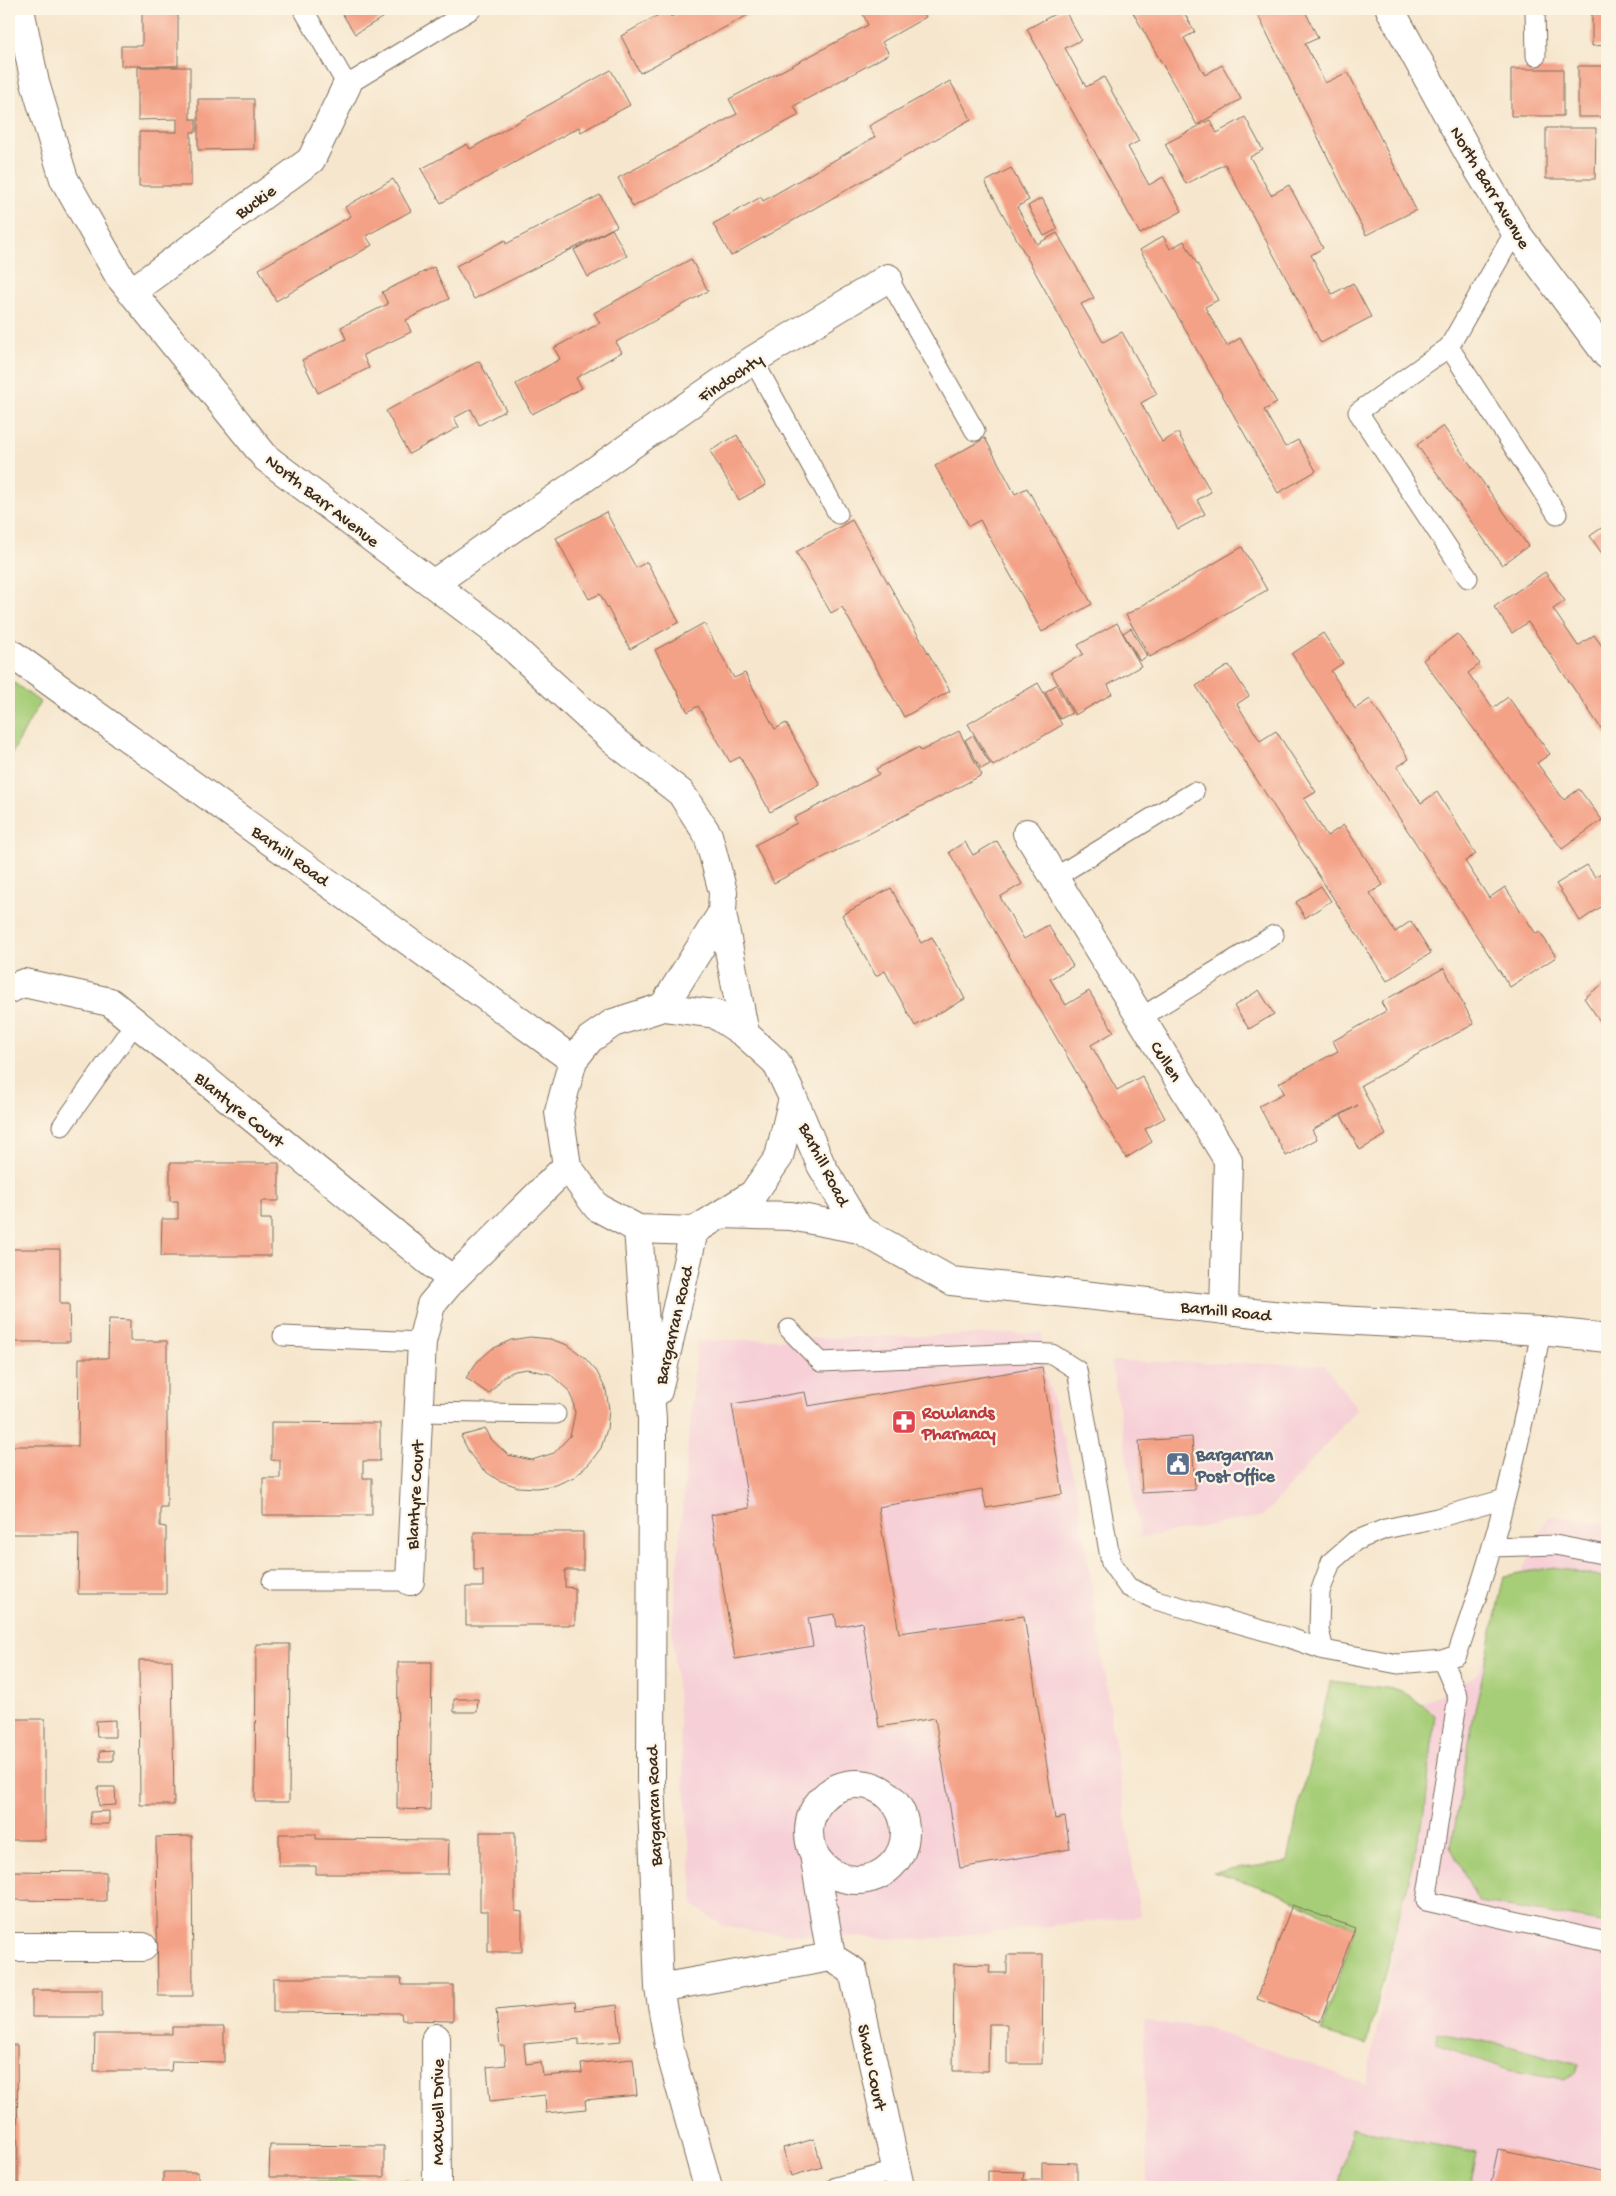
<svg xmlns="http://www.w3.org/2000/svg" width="1616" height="2196" font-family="'Gochi Hand',sans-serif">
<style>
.built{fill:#f6cfd7}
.green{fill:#a6cd77;stroke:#707c4a}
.building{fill:#f4a287}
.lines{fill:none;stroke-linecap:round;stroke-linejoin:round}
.service-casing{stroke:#7c6c5b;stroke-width:21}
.minor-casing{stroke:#7c6c5b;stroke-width:30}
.tertiary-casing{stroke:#7c6c5b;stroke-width:30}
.service{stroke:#fff;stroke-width:19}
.minor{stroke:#fff;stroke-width:28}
.tertiary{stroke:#fff;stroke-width:28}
.labels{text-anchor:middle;stroke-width:4.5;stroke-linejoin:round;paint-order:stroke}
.street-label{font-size:18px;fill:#3b2a1e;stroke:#fcf5e5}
.health-label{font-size:18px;font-weight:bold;fill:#be3a42;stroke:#fcf5e5;text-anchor:start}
.service-label{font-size:18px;font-weight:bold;fill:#4e5e75;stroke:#fcf5e5;text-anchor:start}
</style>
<rect width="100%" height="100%" fill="#fcf5e5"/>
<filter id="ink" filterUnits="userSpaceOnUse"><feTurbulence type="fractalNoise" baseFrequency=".02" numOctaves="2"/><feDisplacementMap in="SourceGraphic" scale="10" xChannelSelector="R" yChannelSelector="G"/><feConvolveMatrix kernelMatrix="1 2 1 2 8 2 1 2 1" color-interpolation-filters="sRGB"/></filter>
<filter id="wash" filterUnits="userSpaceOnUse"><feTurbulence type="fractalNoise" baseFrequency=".0096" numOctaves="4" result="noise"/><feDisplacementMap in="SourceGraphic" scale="20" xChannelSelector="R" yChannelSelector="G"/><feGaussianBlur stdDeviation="1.12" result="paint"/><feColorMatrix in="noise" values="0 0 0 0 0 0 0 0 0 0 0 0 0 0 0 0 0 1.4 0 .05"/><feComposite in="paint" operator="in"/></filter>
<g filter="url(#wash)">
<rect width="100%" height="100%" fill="#f6e6cd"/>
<path class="built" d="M1042,1333L1045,1371L1078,1492L1140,1916L918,1940L768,1933L723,1926L694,1906L672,1629L697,1341Z
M1111,1361L1325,1365L1357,1409L1263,1516L1140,1538Z
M1548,1515L1607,1524V2187H1147L1144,2022L1201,2026L1366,2084L1401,1908L1422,1704L1477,1675Z"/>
<path class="green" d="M9,679L40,702L9,759Z
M1554,1567L1607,1579V1882L1602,1909L1607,1910V1924L1479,1902L1451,1848L1473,1719L1504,1576Z
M1331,1681L1401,1690L1435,1714L1425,1811L1367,2045L1321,2032L1355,1928L1270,1890L1213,1872L1288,1862L1298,1809Z
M1438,2033L1509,2046L1578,2065L1575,2074L1564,2080L1508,2070L1437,2044Z
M1352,2128L1477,2152L1470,2187H1338Z
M408,2180V2187H266V2181Z"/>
<g id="blocks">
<path class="building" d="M121,9H178V66H121V46H142V12H121Z
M397,9L355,34L340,10L342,9Z
M686,9H759L640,73L621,36L667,10L671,17Z
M868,9H921L926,17L882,42L889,54L794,106L799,115L633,207L618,178L737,114L729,99L868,25L862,12Z
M1064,9L1081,40L1065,48L1086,87L1104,77L1139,141L1128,147L1149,185L1163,177L1182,211L1140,234L1027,29Z
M1131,9H1182L1195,32L1184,38L1205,75L1222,65L1241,99L1197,125Z
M1255,9H1304L1318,38L1305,44L1325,83L1348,72L1416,210L1366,235Z
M1592,9H1607V45L1592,46Z
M1578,66H1607V117H1578Z
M138,67H190V119H196V132H191V186H139V132H177V119L138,120Z
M1511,69H1563V116H1511Z
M611,70L630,105L581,132L579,127L441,203L421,169L467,144L470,149Z
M950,81L971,119L731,256L713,224L761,197L763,201L875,137L869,126Z
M198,99H254V149L198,150Z
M1245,117L1263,150L1250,157L1271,195L1289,185L1323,248L1311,255L1332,294L1353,283L1371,317L1321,343L1225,164L1186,184L1165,144L1210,120L1217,133Z
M1546,128H1596L1595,179H1546Z
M1011,168L1029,200L1017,207L1037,244L1057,233L1094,298L1081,304L1103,342L1122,332L1157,394L1141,403L1162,442L1178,433L1211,492L1197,500L1205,514L1178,529L985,182Z
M393,179L411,211L366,236L372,245L276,301L259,269L351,216L345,207Z
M600,195L617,226L474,299L456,266L505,240L506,244Z
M1042,198L1058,229L1044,236L1028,206Z
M612,229L627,256L588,277L574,250Z
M1163,236L1170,249L1184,241L1218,300L1205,307L1227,346L1240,338L1277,403L1264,410L1285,447L1298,440L1316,471L1278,493L1140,250Z
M691,259L708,291L616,342L622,352L576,378L582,388L532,414L516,384L560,359L554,348L600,323L594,313Z
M434,267L449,299L406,320L411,332L363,355L369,368L318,393L302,360L346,339L341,327L388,304L382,292Z
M479,361L506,410L479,425L471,409L454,418L459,427L409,454L386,411Z
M1443,426L1528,546L1502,565L1417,445Z
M737,435L766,485L739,500L710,451Z
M985,438L1015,494L1027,488L1092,604L1042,632L980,520L969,526L935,466Z
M606,512L636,568L647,562L679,622L630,649L600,594L589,599L556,538Z
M852,520L950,691L904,717L842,607L831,613L796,552Z
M1607,524V561L1590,536Z
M1242,547L1267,590L1150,657L1126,615Z
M1545,572L1565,601L1553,609L1578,646L1594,635L1607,653V737L1528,622L1512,633L1494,607Z
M704,623L734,678L745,673L775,729L786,723L820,785L770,812L740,757L730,762L698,706L688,712L655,650Z
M1117,623L1141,666L1108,685L1112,694L1075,715L1051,672L1083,654L1078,645Z
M1131,628L1147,656L1140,661L1123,633Z
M1323,633L1343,663L1331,671L1355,709L1370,699L1409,759L1397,767L1421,803L1437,792L1476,854L1465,861L1489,898L1505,887L1536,934L1540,932L1556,957L1510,987L1292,654Z
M1457,634L1480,664L1468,673L1493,708L1508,697L1550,754L1537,763L1564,800L1579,789L1602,820L1562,849L1423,660Z
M1229,665L1249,696L1237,704L1260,741L1276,731L1316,792L1304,799L1327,836L1344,825L1383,885L1370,893L1395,932L1411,921L1431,953L1387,981L1196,686Z
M1038,683L1062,725L993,766L968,724Z
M1056,685L1072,713L1060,719L1045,692Z
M959,731L982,775L774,883L755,845L797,823L794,818L879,774L876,769L919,747L921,751Z
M973,735L990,764L981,769L965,740Z
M997,841L1022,884L1000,897L1024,939L1048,925L1073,966L1050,979L1066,1005L1089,991L1114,1032L1091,1045L1117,1090L1142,1076L1165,1118L1145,1129L1152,1142L1126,1158L949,852L965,842L973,855Z
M1587,865L1595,877L1607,869V903L1580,921L1556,884Z
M1321,886L1331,901L1305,918L1296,902Z
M891,888L921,943L932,937L965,999L915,1026L885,971L876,976L842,915Z
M1444,968L1474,1024L1361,1085L1386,1135L1360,1150L1341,1115L1358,1105L1312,1130L1317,1139L1286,1156L1259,1106L1284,1093L1279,1083L1338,1051L1333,1041L1386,1011L1381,1002Z
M1607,981V1031L1584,998Z
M1259,990L1274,1014L1249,1029L1234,1006Z
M170,1163H279V1201H261V1219H271V1256H161L162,1219H178V1201H170Z
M9,1249H60V1304H69L70,1342H9Z
M109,1319L130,1320V1341H167V1507H160V1526L166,1527V1594H78L79,1534H9V1446H78L79,1358H108Z
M530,1337L550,1339L568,1345L584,1357L597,1372L606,1390L609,1409L607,1429L601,1448L589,1464L574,1477L556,1485L537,1488L518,1487L498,1480L482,1469L470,1454L461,1436L486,1429L491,1439L508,1455L532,1460L554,1453L570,1436L575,1413L573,1401L568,1390L550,1374L527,1369L515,1371L504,1376L489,1394L466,1378L477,1362L492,1349L511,1340Z
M1042,1367L1063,1494L986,1508L982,1489L878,1507L899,1633L1024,1616L1055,1819L1065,1817L1070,1849L960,1868L935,1718L879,1727L862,1622L837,1627L835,1614L808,1618L813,1646L735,1659L711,1515L749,1508L732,1404L805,1392L808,1406Z
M271,1422L380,1423V1461H363V1478H372V1515H263V1478H280V1460H271Z
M1192,1437L1195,1490L1142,1493L1139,1441Z
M474,1532H583V1570H565V1587L575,1588V1625H466V1587H483V1570H474Z
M256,1644H290L289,1802H255Z
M139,1660H172L174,1805H140Z
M398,1662H432L430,1810L397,1809Z
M454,1699H478L477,1712H454Z
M9,1719H45V1840H9Z
M115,1720V1737H97L96,1721Z
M113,1750V1761H100V1751Z
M98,1787H115L116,1805L99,1806Z
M109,1811V1824H90L91,1812Z
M480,1832H515V1911L522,1912V1952H488V1911H480Z
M279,1834H316V1839L449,1840L448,1874H316V1866H279Z
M192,1836L193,1996H158L156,1837Z
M9,1871L106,1872V1901L9,1900Z
M1292,1905L1355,1928L1320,2022L1257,1999Z
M1007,1955H1043L1042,2064H1007V2024H989L988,2071H953L954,1964L990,1965L989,1973H1007Z
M273,1978H401L402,1985H453V2021L402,2020L401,2013L273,2012Z
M32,1990H102V2017H32Z
M575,2002L576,2010L617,2005L621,2041L579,2045V2039L524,2044L526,2064L541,2062L543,2076L582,2073L581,2064L633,2059L637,2095L585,2100L586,2109L546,2113L545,2095L490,2101L487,2067L506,2065L504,2046H500L496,2010Z
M172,2027H224V2062L172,2061L171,2071H94L95,2034H172Z
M9,2045H17L18,2187H9Z
M814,2139L822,2167L791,2176L783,2148Z
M270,2145L384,2146V2177H269Z
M1498,2149L1607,2172V2187H1490Z
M1042,2162L1077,2163V2187H988V2171L1024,2172L1023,2180H1042Z
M163,2172H198V2187H163Z"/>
</g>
</g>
<g filter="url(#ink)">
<use href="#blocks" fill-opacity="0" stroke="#7c6c5b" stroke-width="1"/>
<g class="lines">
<defs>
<path id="service" d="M303,9L347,85L472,9
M1535,9L1536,56
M888,278L975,431
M1449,347L1557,514
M753,360L838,514
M1468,578L1358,412L1449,347L1515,231
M1054,878L1194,792
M1140,1018L1274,935
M62,1126L135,1023
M789,1329L821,1362L1024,1353L1052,1354L1077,1370L1111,1563L1128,1587L1156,1600L1290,1638L1324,1650L1398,1664L1442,1660L1457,1655C1469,1619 1482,1583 1492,1546C1513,1476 1527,1404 1541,1331
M283,1336L422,1342
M419,1412L556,1414
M1492,1547L1555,1545L1607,1555
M272,1581H410
M1324,1650L1319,1630L1320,1592L1331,1562L1355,1541L1385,1529L1437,1518L1505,1499
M1442,1660L1458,1697L1426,1901L1607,1942
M836,2187L895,2171"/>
<path id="minor" d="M20,9L35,83L64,179L119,276L266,458L495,631L613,740L681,793L708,835L723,892L722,913L745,1034
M1390,9L1468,152L1515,231L1607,355
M131,292L311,160L347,85
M433,584L753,360L888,278
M1027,833L1228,1160L1224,1310
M9,989L24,983L110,1002L452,1280
M663,1007L722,913
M638,1229L652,1419L651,1780L659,1988L670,2051L708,2187
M658,1391L694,1231
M410,1581L422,1342L431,1305L452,1280L567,1166
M809 1832a48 48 0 1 1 96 0a48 48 0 1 1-96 0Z
M814,1854L831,1957
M9,1947H143
M659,1988L831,1957L853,1971L900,2187
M436,2038L437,2187"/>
<path id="tertiary" d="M9,652L573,1060
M793,1098L779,1157L753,1194L694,1231L638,1229L597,1207L567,1166L559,1112L573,1060L590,1039L613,1023L663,1007L715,1014L745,1034L776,1062L793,1098L821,1165L859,1229
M721,1214L791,1216L859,1229L951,1281L1302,1318L1541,1331L1607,1338"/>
</defs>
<use href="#service" class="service-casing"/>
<use href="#minor" class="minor-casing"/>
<use href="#tertiary" class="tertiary-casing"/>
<use href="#service" class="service"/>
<use href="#minor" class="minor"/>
<use href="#tertiary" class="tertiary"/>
</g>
</g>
<defs>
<symbol id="pharmacy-square" viewBox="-11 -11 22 22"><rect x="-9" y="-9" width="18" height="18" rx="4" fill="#e0444e" stroke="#fcf5e5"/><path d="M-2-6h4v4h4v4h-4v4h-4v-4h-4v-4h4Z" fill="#fff"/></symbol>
<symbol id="civic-square" viewBox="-11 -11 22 22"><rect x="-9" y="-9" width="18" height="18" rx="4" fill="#5c6f8a" stroke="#fcf5e5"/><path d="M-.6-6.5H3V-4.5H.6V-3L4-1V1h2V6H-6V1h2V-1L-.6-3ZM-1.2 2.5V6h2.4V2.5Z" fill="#fff"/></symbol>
</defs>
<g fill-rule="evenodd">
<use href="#pharmacy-square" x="890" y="1408" width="28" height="28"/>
<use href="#civic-square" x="1164" y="1450" width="28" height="28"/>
</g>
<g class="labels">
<g class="street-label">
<text transform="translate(1491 187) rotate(59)" y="6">North Barr Avenue</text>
<text transform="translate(255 201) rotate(-36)" y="6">Buckie</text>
<text transform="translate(730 377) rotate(-34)" y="6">Findochty</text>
<text transform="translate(323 500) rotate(38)" y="6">North Barr Avenue</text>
<text transform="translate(291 855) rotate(36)" y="6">Barhill Road</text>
<text transform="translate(1167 1061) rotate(58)" y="6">Cullen</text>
<text transform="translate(240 1109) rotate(39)" y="6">Blantyre Court</text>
<text transform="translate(825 1164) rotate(63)" y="6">Barhill Road</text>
<text transform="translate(1226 1310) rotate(6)" y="6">Barhill Road</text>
<text transform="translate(673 1325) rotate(-77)" y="6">Bargarran Road</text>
<text transform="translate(414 1495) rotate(-87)" y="6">Blantyre Court</text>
<text transform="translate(653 1806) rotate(-92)" y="6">Bargarran Road</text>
<text transform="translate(873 2067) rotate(78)" y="6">Shaw Court</text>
<text transform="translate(437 2112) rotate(-90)" y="6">Maxwell Drive</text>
</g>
<g class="health-label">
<text x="922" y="1418">Rowlands<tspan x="922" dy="21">Pharmacy</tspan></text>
</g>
<g class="service-label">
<text x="1196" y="1460">Bargarran<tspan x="1196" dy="21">Post Office</tspan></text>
</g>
</g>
<rect width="1616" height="2196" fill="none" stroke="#fcf5e5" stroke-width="30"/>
</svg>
